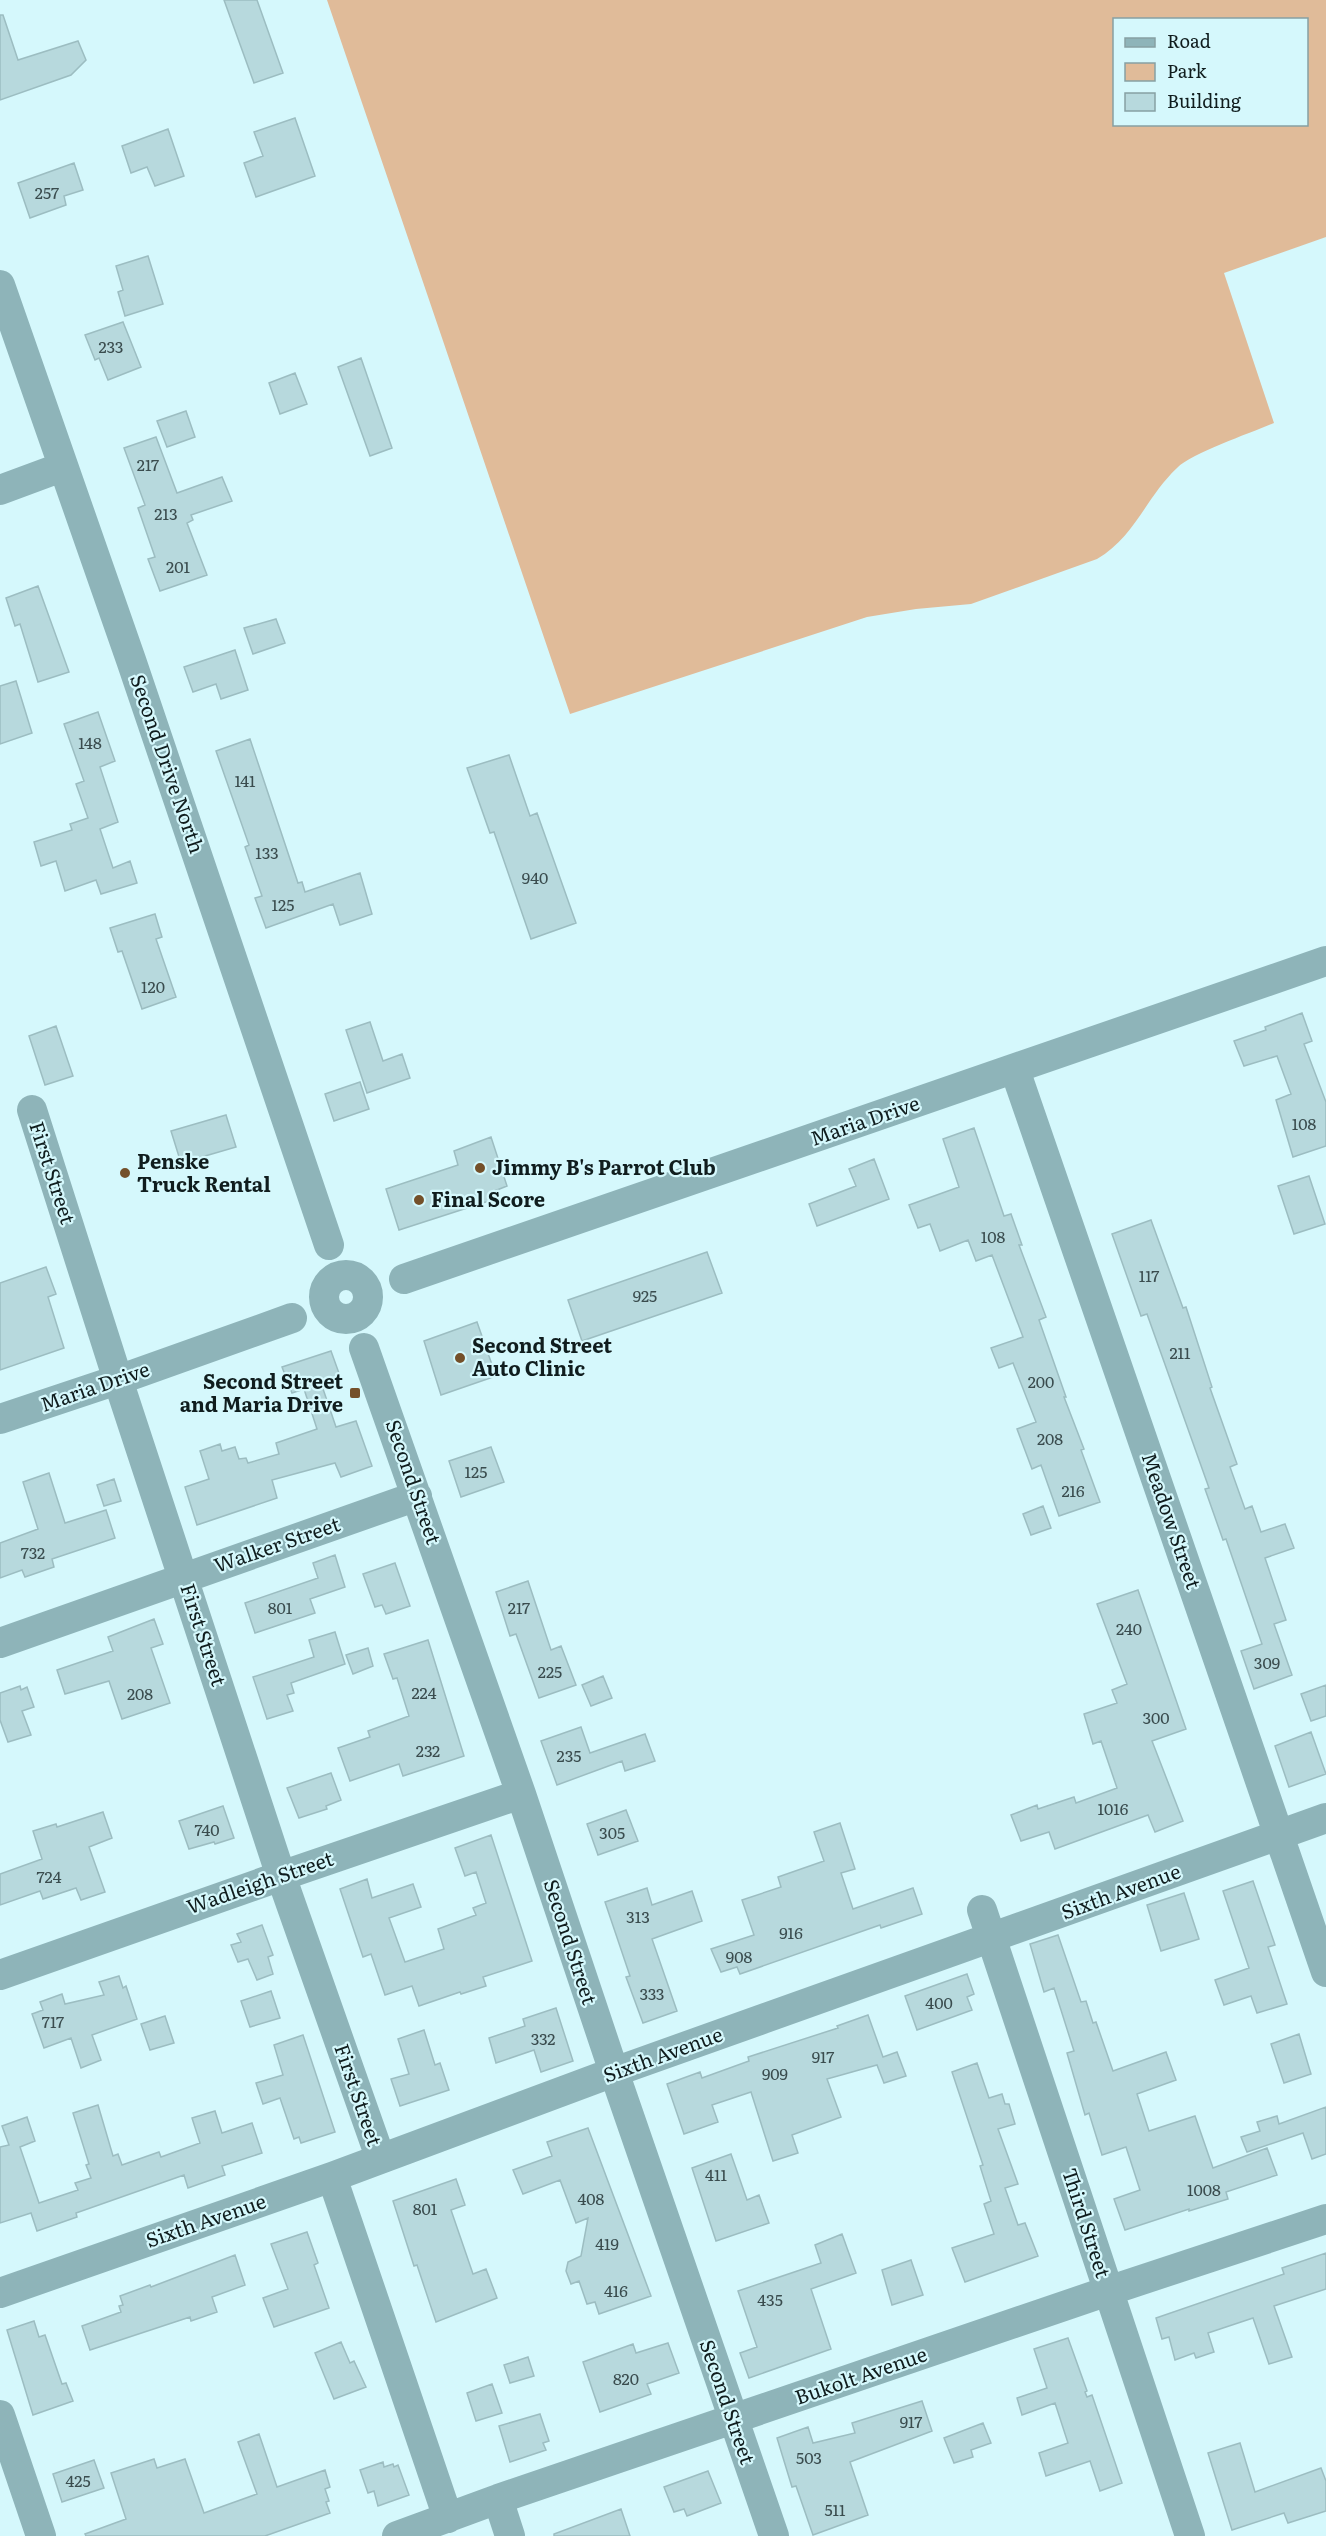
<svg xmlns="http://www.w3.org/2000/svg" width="1326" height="2536" font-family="Literata,serif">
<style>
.green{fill:#e0bb99;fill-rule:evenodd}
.building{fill:#b7d9dd;stroke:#9cbdc1;stroke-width:1.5}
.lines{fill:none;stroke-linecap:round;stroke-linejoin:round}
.minor{stroke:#8eb4b9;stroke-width:30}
.poi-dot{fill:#74502a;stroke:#d5f8fc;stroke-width:2}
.labels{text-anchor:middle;stroke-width:4.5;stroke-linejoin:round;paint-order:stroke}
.number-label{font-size:16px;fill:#3a4c4e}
.street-label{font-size:20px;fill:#101d1e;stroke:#d5f8fc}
.poi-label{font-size:20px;font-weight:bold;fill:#101d1e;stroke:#d5f8fc;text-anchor:start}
</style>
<rect width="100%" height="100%" fill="#d5f8fc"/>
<path class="green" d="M327,0H1326V237L1224,273L1274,423C1251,433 1192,453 1177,468C1146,497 1135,537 1097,559L971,604L916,609L867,617L570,714ZM1114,20H1306V124H1114Z"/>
<path class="building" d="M224,0H257L283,73L254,83Z
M0,15H3L18,60L78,41L86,60L71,75L0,100Z
M295,118L315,176L256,197L244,163L263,156L254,132Z
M168,129L184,176L155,186L147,167L131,173L122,146Z
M74,163L83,190L64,196L66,205L30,218L18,183Z
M148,256L163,304L125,316L118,292L123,290L116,266Z
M123,322L141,367L108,380L99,358L95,360L85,335Z
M361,358L392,448L370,456L338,367Z
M295,373L307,404L280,414L269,383Z
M186,411L195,437L167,447L157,421Z
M156,437L177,493L222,477L232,501L191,515L193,520L187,523L207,575L160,591L148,559L155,557L138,508L145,505L124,448Z
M38,586L69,672L38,682L20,624L15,626L6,598Z
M276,619L285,643L253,654L244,628Z
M235,650L248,690L221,699L216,684L193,692L184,667Z
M16,681L32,733L0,744V686Z
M98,712L115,761L100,767L118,822L100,829L113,868L130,861L137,883L101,894L96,880L65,891L56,861L41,866L34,842L72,830L70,824L88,818L76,784L84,781L64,724Z
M250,739L298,883L302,882L305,892L360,873L372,914L340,925L333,904L266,928L255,898L262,896L245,847L249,845L216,751Z
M509,755L530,816L537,813L576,923L531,939L494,832L490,833L467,768Z
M155,914L162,937L156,939L176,997L142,1009L122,951L118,952L110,928Z
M1302,1013L1312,1041L1304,1044L1326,1102V1146L1293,1157L1276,1100L1291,1094L1277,1056L1244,1066L1234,1041L1266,1030L1265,1027Z
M370,1022L383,1061L402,1054L410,1078L367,1093L346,1030Z
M56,1026L73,1076L45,1085L29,1036Z
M360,1082L369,1109L334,1121L325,1094Z
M226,1115L236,1147L181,1163L171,1131Z
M974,1128L1004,1216L1011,1214L1022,1245H1019L1046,1317L1039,1320L1066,1397H1064L1084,1449L1081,1450L1100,1502L1059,1516L1041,1465L1032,1469L1017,1429L1036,1422L1013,1363L999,1368L991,1348L1023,1337L992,1255L976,1261L968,1240L940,1251L930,1224L918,1228L909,1205L959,1187L943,1139Z
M491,1137L507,1186L492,1192L495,1199L399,1230L386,1189L458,1165L454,1151Z
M874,1159L889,1199L817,1226L809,1204L856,1186L849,1169Z
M1309,1176L1325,1224L1294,1234L1278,1186Z
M1151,1220L1183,1308L1186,1307L1212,1387L1210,1388L1237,1464L1230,1467L1245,1509L1252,1506L1261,1532L1285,1524L1294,1548L1265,1558L1286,1620L1274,1624L1292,1675L1254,1689L1241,1651L1262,1644L1226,1539L1223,1540L1205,1489L1209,1488L1147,1314L1141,1316L1112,1234Z
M707,1252L722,1293L582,1341L568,1300Z
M46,1267L56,1294L48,1297L64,1348L0,1370V1283Z
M477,1322L496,1376L441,1395L424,1341Z
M331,1351L340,1376L321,1383L336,1427L356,1421L372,1466L341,1477L335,1463L272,1480L277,1498L197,1525L185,1487L209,1479L200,1451L220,1444L222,1451L235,1447L239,1459L246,1458L248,1463L279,1454L276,1443L317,1429L304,1389L292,1393L282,1367Z
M491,1447L504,1482L461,1497L449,1461Z
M49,1473L65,1523L106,1510L115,1538L52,1559L54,1567L25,1577L22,1570L0,1578V1543L38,1529L23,1482Z
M114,1479L121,1501L104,1506L97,1485Z
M1043,1506L1051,1528L1031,1535L1023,1514Z
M335,1555L345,1587L310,1599L315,1613L255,1633L245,1603L318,1578L313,1563Z
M395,1563L410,1606L386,1614L382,1605L375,1607L363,1574Z
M528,1581L551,1650L561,1646L576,1685L539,1698L516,1634L510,1636L496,1592Z
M1138,1590L1186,1729L1152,1741L1183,1821L1155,1832L1148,1815L1055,1849L1049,1832L1021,1841L1011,1815L1037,1805L1038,1809L1074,1797L1076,1803L1117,1788L1101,1741L1093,1744L1084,1714L1117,1703L1112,1690L1127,1684L1097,1604Z
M154,1619L163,1644L151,1648L170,1703L122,1719L109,1681L65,1694L57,1670L113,1651L108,1637Z
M335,1632L345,1664L291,1683L294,1693L287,1695L293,1711L267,1719L253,1677L314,1657L309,1640Z
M428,1640L464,1756L403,1776L399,1764L350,1781L338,1748L370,1737L368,1731L409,1716L397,1678L393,1679L384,1654Z
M368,1648L373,1666L353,1674L346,1655Z
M603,1676L612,1698L591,1706L582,1685Z
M1326,1685V1716L1311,1721L1301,1694Z
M20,1686L21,1690L27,1687L34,1707L22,1711L31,1735L8,1742L0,1720V1693Z
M581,1727L590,1753L645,1734L655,1761L625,1771L622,1761L557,1785L541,1741Z
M1311,1732L1326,1774L1289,1787L1275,1746Z
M331,1773L341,1800L326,1806L327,1809L299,1818L287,1788Z
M223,1806L234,1838L215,1844L214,1842L189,1849L179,1821Z
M626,1810L638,1841L598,1855L587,1824Z
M103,1812L112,1838L89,1847L105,1892L81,1900L76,1888L43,1899L40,1891L0,1905V1874L42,1859L33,1831L56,1824L57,1827Z
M840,1823L855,1869L841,1873L853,1909L913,1888L922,1914L881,1928L880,1925L740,1974L737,1967L721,1972L711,1949L754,1935L742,1900L781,1887L778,1877L824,1861L814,1832Z
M491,1835L532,1961L483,1977L486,1986L461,1994L460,1992L419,2006L412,1986L385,1995L371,1954L363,1957L340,1889L367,1879L372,1898L413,1884L421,1907L389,1918L405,1962L444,1949L438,1929L476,1915L473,1908L486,1903L476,1872L465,1876L455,1848Z
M1253,1881L1275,1945L1268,1947L1287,2004L1257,2013L1251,1996L1224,2005L1215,1980L1249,1968L1223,1891Z
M647,1888L652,1905L692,1891L702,1921L652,1939L677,2011L643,2023L626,1977L630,1976L605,1902Z
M1184,1893L1199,1939L1161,1951L1147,1905Z
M262,1925L273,1955L268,1957L273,1974L257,1980L248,1959L238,1962L231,1945L241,1942L237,1934Z
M1058,1935L1081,2002L1086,2001L1093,2023L1096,2022L1113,2071L1166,2052L1176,2080L1137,2094L1149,2131L1195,2116L1213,2168L1267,2148L1277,2175L1226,2192L1228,2199L1189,2211V2209L1125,2230L1114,2199L1140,2190L1126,2147L1102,2155L1089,2113L1085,2115L1067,2053L1074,2051L1054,1988L1044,1992L1030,1944Z
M967,1974L974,1994L967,1997L972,2010L917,2030L905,1996Z
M119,1976L123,1988L126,1986L137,2019L92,2035L101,2060L81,2068L71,2038L44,2048L32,2014L43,2010L40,2002L62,1994L65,2004L104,1995L99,1982Z
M271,1991L280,2018L250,2027L241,2001Z
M556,2008L573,2061L541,2072L534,2050L496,2063L489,2038L525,2026L523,2019Z
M868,2015L883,2057L897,2052L906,2076L884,2083L877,2065L827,2079L841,2117L792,2135L798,2153L773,2161L751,2092L712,2105L718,2122L684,2134L667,2084L700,2072L702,2078L749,2061L748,2057L838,2028L837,2026Z
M165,2016L174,2043L150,2050L141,2024Z
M424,2030L435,2065L440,2063L449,2090L400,2106L391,2079L409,2074L398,2039Z
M1299,2034L1311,2074L1284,2083L1271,2044Z
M303,2035L335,2132L301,2143L299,2137L294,2139L280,2098L263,2104L256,2083L283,2075L274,2045Z
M977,2063L989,2098L1002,2094L1005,2104H1009L1015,2124L998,2129L1018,2184L1005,2188L1018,2225L1025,2223L1038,2256L965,2282L952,2248L994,2234L984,2204L991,2201L980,2166L983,2165L952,2072Z
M98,2105L113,2156L118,2154L122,2165L159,2152L161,2157L200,2143L192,2118L215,2111L222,2133L252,2123L262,2153L222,2166L225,2175L188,2188L184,2175L76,2213L77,2217L37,2231L31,2213L0,2223V2147L9,2145L2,2126L27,2117L35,2141L20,2147L39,2203L78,2190L75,2183L91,2178L86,2165L89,2164L73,2113Z
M1326,2107V2154L1312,2159L1303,2133L1247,2152L1241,2137L1260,2131L1257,2122L1277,2116L1279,2124Z
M588,2128L651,2296L599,2314L595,2302L587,2304L579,2281L571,2284L566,2271L568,2262L581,2256L588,2218L576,2223L560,2180L523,2194L513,2170L552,2156L547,2142Z
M731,2154L747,2200L759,2195L769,2223L716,2241L692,2168Z
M456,2179L465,2205L451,2210L473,2274L486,2269L497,2298L436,2322L417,2265L414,2266L393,2201Z
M307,2232L318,2263L314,2265L329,2308L274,2327L263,2298L288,2289L271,2244Z
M842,2234L856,2273L811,2289L831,2349L749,2378L740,2353L757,2347L738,2291L821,2263L815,2245Z
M1326,2253V2289L1274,2306L1292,2357L1269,2364L1253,2318L1208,2333L1214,2352L1196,2358L1194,2353L1175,2360L1169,2337L1162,2339L1156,2318L1284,2274L1282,2268Z
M235,2255L245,2285L212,2297L217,2312L191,2321L190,2317L90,2350L82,2326L121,2312L119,2306L123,2305L120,2296L150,2285L151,2287Z
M911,2260L923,2295L892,2305L882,2270Z
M34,2321L39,2337L45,2335L62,2384L66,2383L73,2401L33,2415L7,2330Z
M1068,2338L1087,2391L1085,2392L1087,2397L1092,2395L1122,2483L1100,2491L1090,2461L1046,2476L1039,2453L1068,2443L1055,2403L1022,2415L1017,2398L1047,2388L1034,2349Z
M341,2342L350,2363L354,2361L366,2387L334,2399L315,2353Z
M668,2343L679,2373L647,2384L651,2394L600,2412L583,2362L633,2344L636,2353Z
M528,2357L534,2376L510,2383L504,2365Z
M492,2384L502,2413L476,2421L467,2393Z
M922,2401L932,2431L850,2462L868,2515L813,2535L796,2486L792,2487L777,2438L808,2427L813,2443L855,2433L852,2423Z
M540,2414L549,2441L543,2443L546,2450L510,2462L499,2426Z
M983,2423L991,2443L971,2450L973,2457L954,2463L944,2438Z
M259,2434L277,2487L325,2470L330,2487L325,2489L329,2501L326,2502L330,2513L265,2536H86L85,2534L126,2519L111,2473L154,2459L157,2468L185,2459L204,2513L257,2494L238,2442Z
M1240,2443L1255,2492L1321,2468L1326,2481V2511L1288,2523L1284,2513L1232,2530L1208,2453Z
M94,2460L104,2488L62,2502L53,2474Z
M383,2462L384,2467L393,2464L394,2467L398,2465L409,2495L378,2506L374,2491L368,2493L360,2470Z
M708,2471L721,2503L687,2516L684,2509L674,2512L664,2487Z
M621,2509L630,2536H554V2534Z"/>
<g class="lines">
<path class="minor" d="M0,285L131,660L329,1245
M0,490L62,467
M1015,1070L1326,1972
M32,1110L118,1380L281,1876L380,2157
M324 1297a22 22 0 1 1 44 0a22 22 0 1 1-44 0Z
M404,1279L1326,961
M364,1348L521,1794L614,2072L774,2536
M0,1419L135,1374L292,1318
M0,1643L417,1496
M982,1910L1190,2536
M0,1975L281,1876L521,1794
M332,2177L448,2518
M0,2293L332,2177L614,2072L1326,1818
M0,2415L41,2536
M498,2499L510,2536
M397,2536L498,2499L1108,2291L1326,2219"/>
</g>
<g class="poi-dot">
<circle cx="480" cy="1168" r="6"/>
<circle cx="125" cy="1173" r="6"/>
<circle cx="419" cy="1200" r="6"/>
<circle cx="460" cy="1358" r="6"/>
<rect x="349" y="1387" width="12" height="12" rx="3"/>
</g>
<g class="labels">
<g class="number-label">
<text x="47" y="199">257</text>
<text x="111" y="353">233</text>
<text x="148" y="471">217</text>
<text x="166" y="520">213</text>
<text x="178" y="573">201</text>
<text x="90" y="749">148</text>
<text x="245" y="787">141</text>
<text x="267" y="859">133</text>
<text x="535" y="884">940</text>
<text x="283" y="911">125</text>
<text x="153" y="993">120</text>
<text x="1304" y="1130">108</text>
<text x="993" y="1243">108</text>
<text x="1149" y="1282">117</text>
<text x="645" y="1302">925</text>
<text x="1180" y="1359">211</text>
<text x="1041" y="1388">200</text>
<text x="1050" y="1445">208</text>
<text x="476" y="1478">125</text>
<text x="1073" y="1497">216</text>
<text x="33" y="1559">732</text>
<text x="280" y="1614">801</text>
<text x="519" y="1614">217</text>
<text x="1129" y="1635">240</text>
<text x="1267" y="1669">309</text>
<text x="550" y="1678">225</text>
<text x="424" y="1699">224</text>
<text x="140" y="1700">208</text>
<text x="1156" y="1724">300</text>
<text x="428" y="1757">232</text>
<text x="569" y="1762">235</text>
<text x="1113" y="1815">1016</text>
<text x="207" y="1836">740</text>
<text x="612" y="1839">305</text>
<text x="49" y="1883">724</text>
<text x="638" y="1923">313</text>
<text x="791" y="1939">916</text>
<text x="739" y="1963">908</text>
<text x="652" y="2000">333</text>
<text x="939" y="2009">400</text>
<text x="53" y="2028">717</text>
<text x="543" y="2045">332</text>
<text x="823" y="2063">917</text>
<text x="775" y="2080">909</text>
<text x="716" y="2181">411</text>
<text x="1204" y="2196">1008</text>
<text x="591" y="2205">408</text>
<text x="425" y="2215">801</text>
<text x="607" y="2250">419</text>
<text x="616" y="2297">416</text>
<text x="770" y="2306">435</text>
<text x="626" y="2385">820</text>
<text x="911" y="2428">917</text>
<text x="809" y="2464">503</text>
<text x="78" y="2487">425</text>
<text x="835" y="2516">511</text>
</g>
<g class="street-label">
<text transform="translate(167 764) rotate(71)" y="7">Second Drive North</text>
<text transform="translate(865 1121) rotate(-19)" y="7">Maria Drive</text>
<text transform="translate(52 1173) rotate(72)" y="7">First Street</text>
<text transform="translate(95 1387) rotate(-19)" y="7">Maria Drive</text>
<text transform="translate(413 1482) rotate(71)" y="7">Second Street</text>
<text transform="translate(1171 1521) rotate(71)" y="7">Meadow Street</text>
<text transform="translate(277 1545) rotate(-19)" y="7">Walker Street</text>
<text transform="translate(203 1635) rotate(72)" y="7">First Street</text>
<text transform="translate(260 1883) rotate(-19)" y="7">Wadleigh Street</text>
<text transform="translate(1121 1892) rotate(-20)" y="7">Sixth Avenue</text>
<text transform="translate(570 1942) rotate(72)" y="7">Second Street</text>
<text transform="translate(663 2055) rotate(-20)" y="7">Sixth Avenue</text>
<text transform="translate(358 2095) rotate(71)" y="7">First Street</text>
<text transform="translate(206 2221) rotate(-19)" y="7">Sixth Avenue</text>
<text transform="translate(1086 2223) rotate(72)" y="7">Third Street</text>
<text transform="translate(861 2376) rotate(-19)" y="7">Bukolt Avenue</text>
<text transform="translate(727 2402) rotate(71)" y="7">Second Street</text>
</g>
<g class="poi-label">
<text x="137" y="1169">Penske<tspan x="137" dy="23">Truck Rental</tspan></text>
<text x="492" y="1175">Jimmy B's Parrot Club</text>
<text x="431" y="1207">Final Score</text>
<text x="472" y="1353">Second Street<tspan x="472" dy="23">Auto Clinic</tspan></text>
<text x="343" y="1389" text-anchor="end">Second Street<tspan x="343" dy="23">and Maria Drive</tspan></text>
</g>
</g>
<rect x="1113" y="18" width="195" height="108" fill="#d5f8fc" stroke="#86a0a3" stroke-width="1.5"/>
<rect x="1125" y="38" width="30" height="9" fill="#8eb4b9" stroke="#86a0a3" stroke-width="1.5"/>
<text x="1167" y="48" font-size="18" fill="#101d1e">Road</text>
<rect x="1125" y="63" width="30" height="18" fill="#e0bb99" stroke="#86a0a3" stroke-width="1.5"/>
<text x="1167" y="78" font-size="18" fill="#101d1e">Park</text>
<rect x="1125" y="93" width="30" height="18" fill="#b7d9dd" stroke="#86a0a3" stroke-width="1.5"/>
<text x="1167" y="108" font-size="18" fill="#101d1e">Building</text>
</svg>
